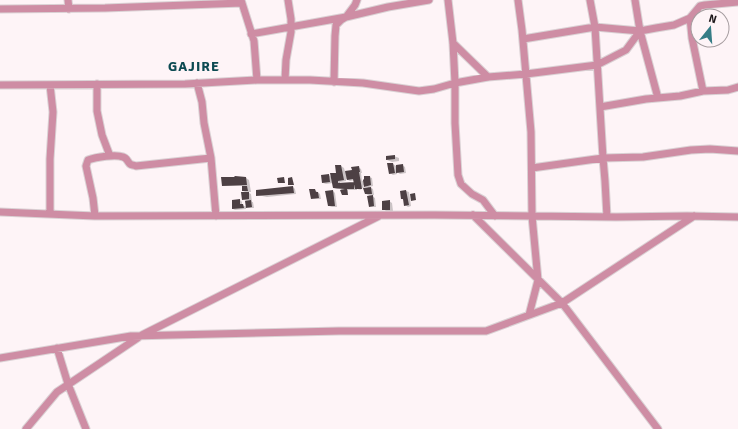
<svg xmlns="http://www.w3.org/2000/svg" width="738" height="429" font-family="Signika,sans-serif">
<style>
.shadow{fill:#0003;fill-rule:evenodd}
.building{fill:#4d4044}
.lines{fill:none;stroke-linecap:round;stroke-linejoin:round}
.minor-casing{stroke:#dad1d4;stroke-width:9}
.minor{stroke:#ce8da4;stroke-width:7}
.labels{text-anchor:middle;stroke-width:4;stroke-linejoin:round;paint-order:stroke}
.district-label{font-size:14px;font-weight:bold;letter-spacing:1px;fill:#0c4a52;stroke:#fef4f7}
</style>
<rect width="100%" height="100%" fill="#fef4f7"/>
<path class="shadow" d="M394,156L399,158V161L392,162L387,160Z
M393,164L396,166L402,165L405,167L406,173L400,174L397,172V174L393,175L390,173Z
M341,166L344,168L345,172L353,171L358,167L361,169L362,173H361L362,181L365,180L369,177L372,178L373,186L369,187L373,189L374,195H370L375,198L376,207H372L369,206L370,196L366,194L369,188L363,185L364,189L358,185L357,187L362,190L357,189V190H348V195H344L342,194L341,189H337L334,188L333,183L326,184L323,183L328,175L332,177L338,174ZM346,179L350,181L355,180V183L340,184V182L346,181Z
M242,178H246L249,180L251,192H247L251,194L252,202H253L254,208H249L246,206V209L235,210L233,209V201L240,200L242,202V205L247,207L246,201L243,199L247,193L243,191V186H225L223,185Z
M293,187L295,189L296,194L267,197L257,195Z
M315,190L320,194L321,199H314L311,198Z
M333,191L335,193L337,207H332L329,206Z
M406,191L409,192L411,206L408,207L405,205L404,200L402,199L401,192Z
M389,201L392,203L393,211H386L383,209Z"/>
<path class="building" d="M395,155V159L386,160V156Z
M387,163H393L395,173L389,174Z
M403,164L404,172L396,173V165Z
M335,165H341L344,180L338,181V183L354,182V189H347L348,195H342L340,190L345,189L333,188L330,173H336Z
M359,166L360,172H359L362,189H355L353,179L347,180L345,171L352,170L351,167Z
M329,174L330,182L322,183L321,175Z
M235,176L246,177L247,185L222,186L221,177H234Z
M364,176H370L371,185L364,187L363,180L364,179Z
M284,177L285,183H278L277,178Z
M292,177L294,185H288V178Z
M242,186H247L248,191H242Z
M293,186L294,193L256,196V190Z
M371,187L372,194H365L363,188Z
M309,189H315L316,192H318L319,198L311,199Z
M333,190L335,206H328L325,191Z
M406,190L409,205L404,206L403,199H401L400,191Z
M241,192H249V199L242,200Z
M415,193L416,200L411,201L410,194Z
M373,195L374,206L369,207L367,196Z
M240,199V204H243L244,208L232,209V200Z
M251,200L252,207L246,208L245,201Z
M390,200V210H382V201Z"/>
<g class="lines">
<defs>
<path id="minor" d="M68,0L69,9
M241,0L254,41L257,80
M448,0L453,43L455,83V123L458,175L461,184L472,194L483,200L495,216
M518,0L522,30L531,132L532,216L538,280L529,315
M590,0L595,27L603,158L605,181L607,217
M0,9L105,8L242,3
M690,18L692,38L703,91
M640,31L658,98
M251,34L346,17L388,7L429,0
M523,39L595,27L640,31L635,0
M453,43L488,77
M285,80L286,60L291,32V19L288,0
M334,82L335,36L336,25L341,20L346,17L355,5L357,0
M197,83L202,102L204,123L211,158L216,216
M97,84V111L102,135L110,156
M0,85L185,84L257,80H310L363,83L419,91L434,89L455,83L488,77L526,74L597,65L626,50L640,31L656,28L674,25L690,18L700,6L705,5L738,2
M50,85L53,112L50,159V214
M600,107L646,99L680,96L703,91L728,90L738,87
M532,168L603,158L643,157L691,150L710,149L738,151
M0,212L95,216L434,215L616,217L687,216L738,217
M473,215L562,303L658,429
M95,216L93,198L86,166L88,160C96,157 116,154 123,157C127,158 127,161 130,164C131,165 134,165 136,166L211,158
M57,348L68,384L86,429
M0,358L131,336L339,331H486L562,303L694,216
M26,429L57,392L142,335L379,216"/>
</defs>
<use href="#minor" class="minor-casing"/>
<use href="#minor" class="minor"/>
</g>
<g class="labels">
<g class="district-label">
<text x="194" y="71">GAJIRE</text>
</g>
</g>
<g transform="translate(710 28) rotate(17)"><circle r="19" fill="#fef4f7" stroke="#a59c9f"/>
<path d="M0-3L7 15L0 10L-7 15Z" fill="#367d86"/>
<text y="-6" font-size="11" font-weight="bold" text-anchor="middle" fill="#1f191b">N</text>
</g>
</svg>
